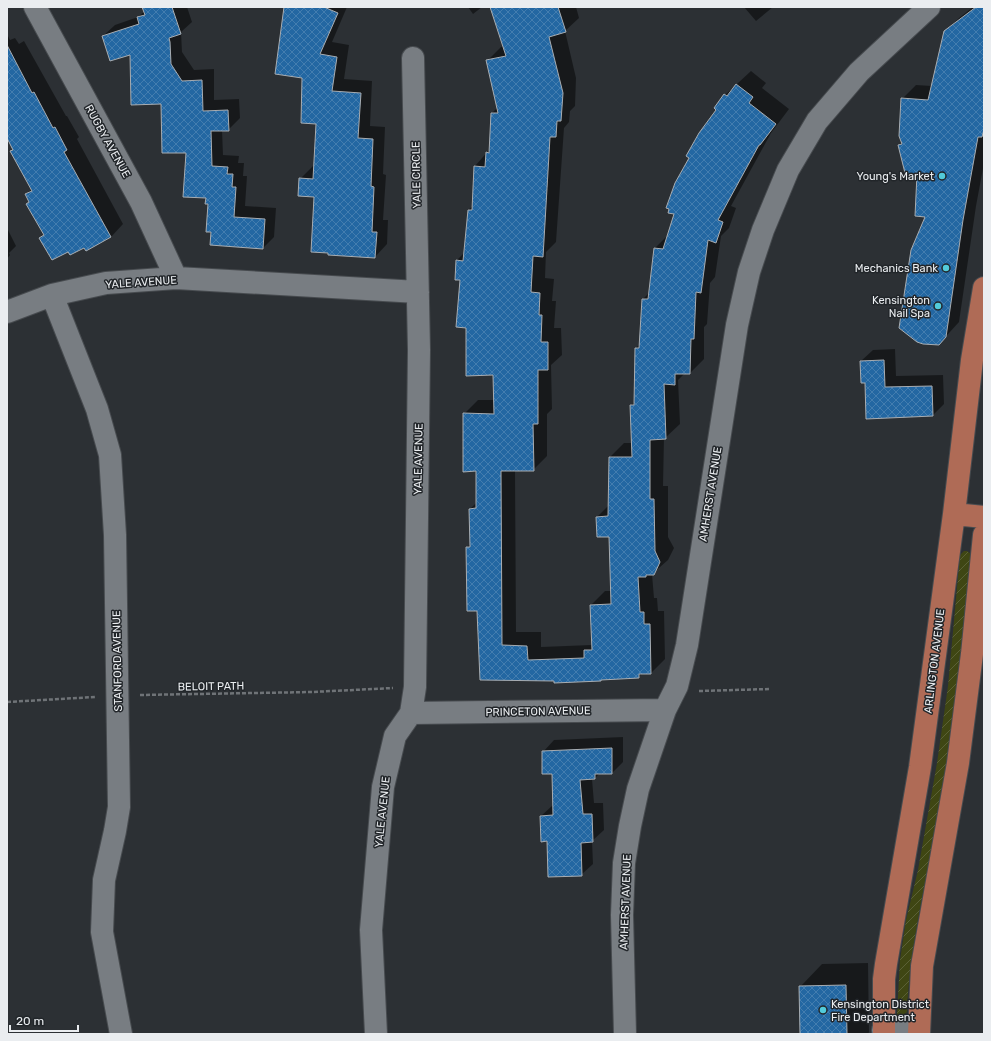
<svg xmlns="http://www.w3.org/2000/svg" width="991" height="1041" font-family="Rubik,sans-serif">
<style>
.garden{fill:url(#garden-furrows)}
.shadow{fill:#0007}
.building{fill:url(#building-cross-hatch);stroke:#a8adb2}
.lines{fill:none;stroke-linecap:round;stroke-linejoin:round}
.minor-casing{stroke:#474b4f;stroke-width:24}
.major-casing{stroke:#474b4f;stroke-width:24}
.path{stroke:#6f7377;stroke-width:2.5;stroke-dasharray:4 2;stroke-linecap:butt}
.minor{stroke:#787d82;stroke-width:22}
.major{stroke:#af6b56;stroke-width:22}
.poi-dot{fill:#52cbda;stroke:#22262a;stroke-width:1.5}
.labels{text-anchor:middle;stroke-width:3;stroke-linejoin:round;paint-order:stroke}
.street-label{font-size:11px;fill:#eaedf0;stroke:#22262a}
.poi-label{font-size:11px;fill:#eaedf0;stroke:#22262a;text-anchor:end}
</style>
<defs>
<pattern id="garden-furrows" width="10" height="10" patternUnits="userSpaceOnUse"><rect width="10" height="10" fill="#3f4613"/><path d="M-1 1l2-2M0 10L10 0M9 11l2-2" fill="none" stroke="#5b6136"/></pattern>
<pattern id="building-cross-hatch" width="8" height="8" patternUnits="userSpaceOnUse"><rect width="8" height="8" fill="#2367a2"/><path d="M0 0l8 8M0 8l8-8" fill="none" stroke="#437daf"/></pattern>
</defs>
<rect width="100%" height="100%" fill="#2c3034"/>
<path class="garden" d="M964,551H967L971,554C965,638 955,721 941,803C928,873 910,942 907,1012L901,1018L897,1015L900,960L906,920L918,870L937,763L948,686L960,555Z"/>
<path class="shadow" d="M143,7H187L192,22L181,32L182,52L194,70L214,69V100L239,99L240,118L228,130H222L223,155L239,156L238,163H244L243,176H247L245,206L276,208L274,237L263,248L212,232L209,203L187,152L162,103L131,53L103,36L115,25L138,17L145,11Z
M285,7H347L332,42L349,45L344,79L372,81L370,126L385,127L383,174L386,175L383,220H388L387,244L375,257L315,196L300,179L313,166H315L317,123Z
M468,7H482L473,14Z
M491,7H576L579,18L565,31L576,78L575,106L570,111L569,122L564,128L556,242L546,252L545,278L554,279L552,301H556L554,328H561L562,355L551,365L552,409L547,414V456L533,470H515L516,632H541V647L591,645L592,643L591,605L605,591H612L610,536L597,517L609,505L610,457L624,443H632L631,406L635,401L636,348L640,344L643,299L649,293L655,248L669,234L717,110L725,95L751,71L766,83L762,88L789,109L771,133L731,206L736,208L729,228L721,236L715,277L710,283L707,324L704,327V359L690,373H685L678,380L680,424L665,438H664L663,486H668V537L674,548L668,560L652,574L654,598H657L658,611H664L665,659L651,673H642L639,677L555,680L480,679L478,610L467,547L471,544L470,509L477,502V470L464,414L478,400H495L494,374L467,327L461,279L457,260L465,252L468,210L473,206L475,166L490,149L492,113L498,107L487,61L501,47L503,46Z
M744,7H773L756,21Z
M973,7H984V163L976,206L959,322L939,344L927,216L918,172L899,145L902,142V99L916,85L932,86L945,32L959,18Z
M7,34L10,40L15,38L19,44L24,41L66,116H67L79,137L77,139L123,224L111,237L86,250L84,246L41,238L44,234L26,194L32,189L11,151L14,149L7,136Z
M7,228L16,246L9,253L10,255L7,259Z
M895,349L896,376L943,375L944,404L933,415L865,382L861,361L873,350Z
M623,737V762L612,773H600L595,778L592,779L594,803H603L604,830L592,841L593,864L581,875L548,840L541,816L553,805V773L543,752L554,740Z
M868,963L869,1032L868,1034H801L800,987L822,964Z"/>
<path class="building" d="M142,7H172L181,34L169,38L170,42L171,64L182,81L202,80L203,111L228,110L229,131H211L212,166L228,167L227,174H233L232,187H236L234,217L265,219L263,249L210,245L211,232H206L208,204H205L206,198L183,197L186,153H162L161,104L131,105L130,55L110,61L102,36L139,24L137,17L145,15Z
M284,7H324L338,13L320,54L337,57L332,91L361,93L358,138L373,139L371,186L374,187L372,232H377L375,258L328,255V253L311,252L314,197L298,196L299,178L313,179L316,124L301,123L302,78L275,74Z
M490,7H558L566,32L549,37L563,93L561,121H557L556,137H550L543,257L533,256L531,292L540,293L539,315H542L541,342H548V370H538V424H533L534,471H501L502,645L527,646L528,660L584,658V650H592L590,605L611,604L609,537H597L596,517L608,516L609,457H632L630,405H634L635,348H639L642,299H648L654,248L663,249L674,214L668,213L669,209L666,208L675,183L689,158L686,156L699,133L716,110L714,108L724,94L727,96L736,84L753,97L749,103L776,124L760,145H759L718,220L723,222L716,243L708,240L701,293L696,292L694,339H691L690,374H675V385L664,384L666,439L650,440V499H654L655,551L660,562L654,575H646V577H638L640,612H644V624H650L651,674H639V678L601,680V681L554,683V681L480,680L477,611H467L466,547H470L469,509L476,508V471L463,472V413L494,414L493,375L466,376V328L456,327L460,280H455L456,260L463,261L468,210H472L474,166L485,167L486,152L489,153L491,113H498L486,60L506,56Z
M976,7H984V129L982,137H978L963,220L946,337L939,345L923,344L917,342L899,328L911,250L925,217L915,216L917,174L906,177L898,145L902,144L899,136L901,98L928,100L944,31Z
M7,45L32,93L34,92L53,128L55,127L67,150L64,152L111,237L86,251L84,248L70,255L68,252L52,260L39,238L44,235L26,204L29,202L25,194L32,191L10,151L13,150L7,138Z
M884,360L885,387L932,386L933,416L866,419L865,383H861L860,361Z
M612,748V774H595V779L580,780L583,814H592L593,842L581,843L582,876L548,877L547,841L541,842L540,816L553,815L552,774H542V751Z
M846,985L847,1034H800L799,986Z"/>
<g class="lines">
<defs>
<path id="minor" d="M35,7L141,202L176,278
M52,295L97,409L110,455L115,535L119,807L115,831L104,880L102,932L121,1034
M7,312L52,295L106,283L176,278L418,292
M411,713L665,710
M883,1030L919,1028
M376,1034L371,930L383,787L395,736L411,713L415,687L419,350L413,58
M625,1034L622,915L624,863L630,826L638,789L665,710L677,686L687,645L737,325L749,272L763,230L788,170L817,121L859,72L929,7"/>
<path id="major" d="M954,514L984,517
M884,1034V979L886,964L920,767L954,514L972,360L984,288
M919,1034L922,966L958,763L972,654L984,535"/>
</defs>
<use href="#minor" class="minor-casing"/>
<use href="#major" class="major-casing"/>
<path class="path" d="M699,691L770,689
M140,695L312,692L393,688
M7,702L95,697"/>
<use href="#minor" class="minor"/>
<use href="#major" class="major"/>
</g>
<g class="poi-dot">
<circle cx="942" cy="176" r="4"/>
<circle cx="946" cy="268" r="4"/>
<circle cx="938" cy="306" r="4"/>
<circle cx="823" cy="1010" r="4"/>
</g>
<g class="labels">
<g class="street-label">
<text transform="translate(108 141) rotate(61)" y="4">RUGBY AVENUE</text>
<text transform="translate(416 175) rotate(-91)" y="4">YALE CIRCLE</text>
<text transform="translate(141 282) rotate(-4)" y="4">YALE AVENUE</text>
<text transform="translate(418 459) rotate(-89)" y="4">YALE AVENUE</text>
<text transform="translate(710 494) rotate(-81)" y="4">AMHERST AVENUE</text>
<text transform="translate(117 661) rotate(-91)" y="4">STANFORD AVENUE</text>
<text transform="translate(934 661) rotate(-83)" y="4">ARLINGTON AVENUE</text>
<text transform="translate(211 686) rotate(-1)" y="4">BELOIT PATH</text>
<text transform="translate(538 711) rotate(-1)" y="4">PRINCETON AVENUE</text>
<text transform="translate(382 812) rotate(-84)" y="4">YALE AVENUE</text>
<text transform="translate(625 902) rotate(-88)" y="4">AMHERST AVENUE</text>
</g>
<g class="poi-label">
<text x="934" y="180">Young's Market</text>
<text x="938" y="272">Mechanics Bank</text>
<text x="930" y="304">Kensington<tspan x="930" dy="13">Nail Spa</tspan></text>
<text x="831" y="1008" text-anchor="start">Kensington District<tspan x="831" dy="13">Fire Department</tspan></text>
</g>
</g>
<rect width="991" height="1041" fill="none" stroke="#eaedf0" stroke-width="16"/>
<path d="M10 1025v6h68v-6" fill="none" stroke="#eaedf0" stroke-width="2"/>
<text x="16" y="1025" font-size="12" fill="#eaedf0" stroke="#22262a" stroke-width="3" paint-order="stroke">20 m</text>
</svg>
